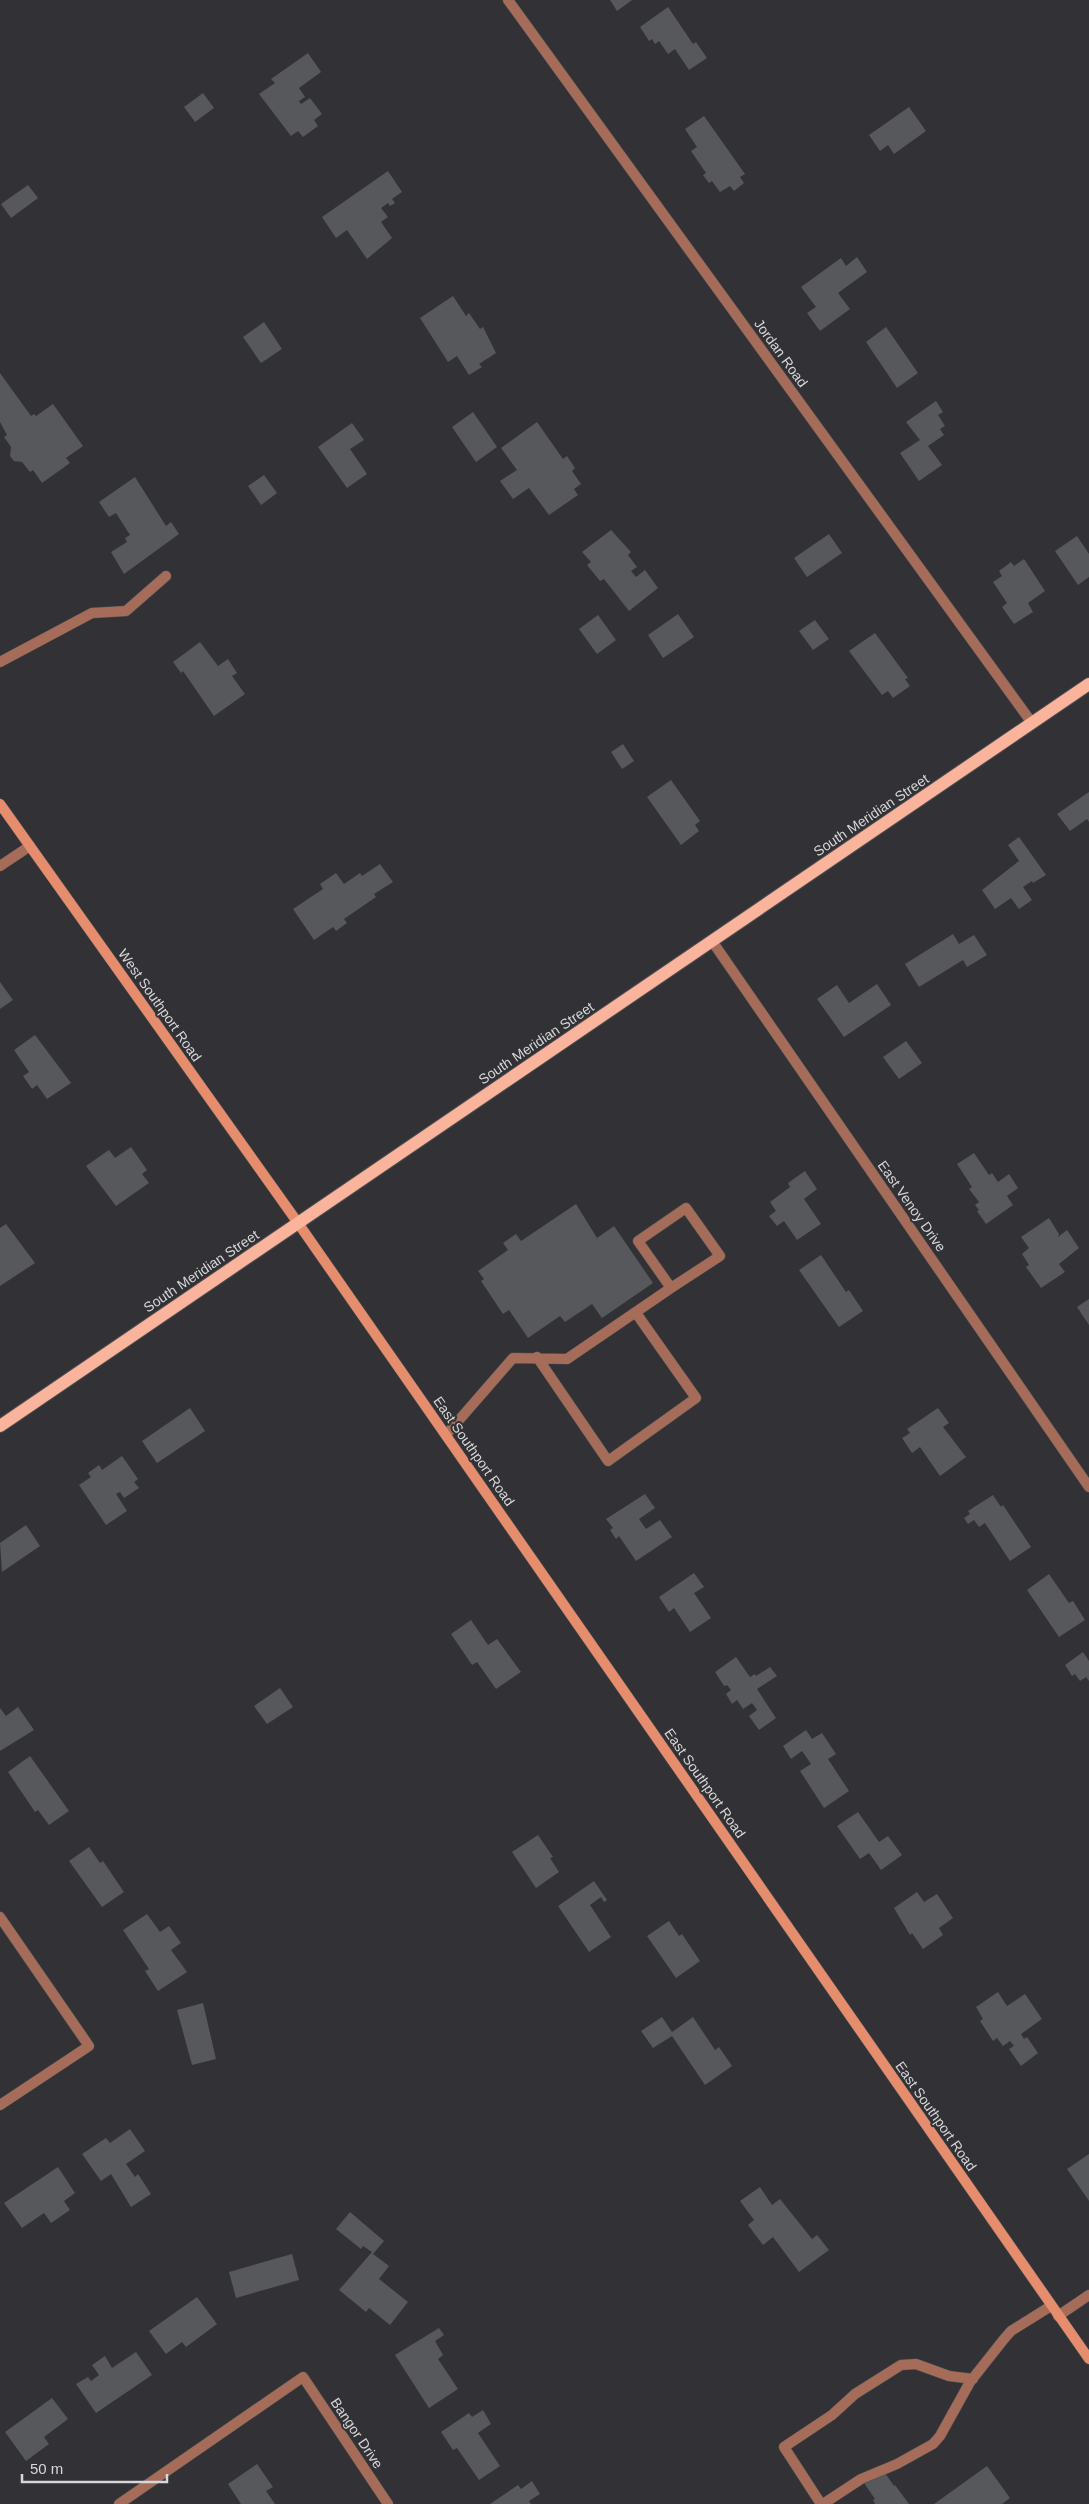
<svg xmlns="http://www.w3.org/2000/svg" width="1089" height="2504" font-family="Arial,sans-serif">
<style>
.building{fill:#57585c}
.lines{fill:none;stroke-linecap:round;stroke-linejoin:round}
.lane-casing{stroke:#505053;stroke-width:11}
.street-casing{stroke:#505053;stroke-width:11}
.secondary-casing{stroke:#505053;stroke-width:11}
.primary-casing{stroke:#505053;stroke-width:14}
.lane{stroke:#a56d59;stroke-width:10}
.street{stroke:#a56d59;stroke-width:10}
.secondary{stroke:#e58d6d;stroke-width:10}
.primary{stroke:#fab49c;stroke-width:12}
.labels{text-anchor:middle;stroke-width:4;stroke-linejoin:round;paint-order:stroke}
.street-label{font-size:14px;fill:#d6d7d9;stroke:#323236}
</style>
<rect width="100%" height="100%" fill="#323236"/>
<path class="building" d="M610,0H632L617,11Z
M668,7L693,44L696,42L707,58L689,70L675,49L668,54L659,41L655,44L652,39L649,41L640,27Z
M308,53L321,72L299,88L305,97L299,101L301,104L310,98L322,114L314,120L318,126L303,137L298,131L291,136L259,94L275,83L271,79Z
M203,93L214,108L195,122L184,107Z
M909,107L926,131L894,154L888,145L880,151L869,135Z
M704,116L745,174L740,177L744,183L734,191L730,186L720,192L712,181L709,183L703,175L706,173L691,151L697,147L685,129Z
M388,171L402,192L392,199L395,203L390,206L388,203L381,208L388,217L381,222L392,238L367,259L347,230L336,238L322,217Z
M28,185L38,198L11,218L1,204Z
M857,257L867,272L838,293L850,309L820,331L807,313L816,307L801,287L841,258L846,266Z
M453,296L466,316L469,313L480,329L483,327L496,353L479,364L482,367L469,375L457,356L448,362L420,318Z
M264,322L282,349L261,363L243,337Z
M886,327L918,373L897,388L866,342Z
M0,373L31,416L34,414L36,416L53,404L83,446L66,458L70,463L42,483L33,470L30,472L22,462L14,461L10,456L11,447L4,437L7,435L0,422Z
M936,401L943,412L938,415L945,426L940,429L944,435L928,446L942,465L919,481L900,453L920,440L906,422Z
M473,412L497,447L476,462L452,427Z
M537,422L563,459L567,456L575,468L572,471L581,484L574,489L578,495L549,515L529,488L513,499L500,481L517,470L501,448Z
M352,423L364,440L350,449L367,474L347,488L318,447Z
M264,475L277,493L261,505L248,486Z
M135,477L166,526L171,522L179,534L124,574L111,552L127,542L125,538L130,535L116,513L109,517L99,502Z
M611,530L631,552L628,555L637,567L631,571L636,577L645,570L658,588L629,611L604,579L600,581L587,565L591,562L582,552Z
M829,534L842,553L807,577L794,558Z
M1077,536L1089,554V577L1078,585L1055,551Z
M1024,559L1045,591L1028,603L1033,612L1014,624L1002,607L1007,603L993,582L1002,576L999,571L1011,562L1014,566Z
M678,614L694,637L663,658L648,635Z
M598,615L616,640L597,654L579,629Z
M815,620L829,639L813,650L799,631Z
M875,633L908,678L905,679L910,686L893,698L888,691L882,695L849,651Z
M200,642L218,666L228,659L237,673L232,676L245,694L214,716L183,671L181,673L173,662Z
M623,744L634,761L622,769L611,752Z
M671,780L700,821L695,825L699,831L681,845L647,797Z
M1089,792V822L1087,819L1070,831L1057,814Z
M1019,837L1046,875L1033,883L1032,881L1023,887L1032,900L1019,909L1011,898L995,909L982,890L1019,861L1008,845Z
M380,864L393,882L374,894L376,897L344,919L347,923L336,931L333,927L314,940L293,909L323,889L320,884L336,873L344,884L360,873L362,876Z
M953,934L959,944L974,935L987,955L967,967L963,960L919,987L905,964Z
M0,982L13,1000L0,1009Z
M877,984L891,1005L844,1037L817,999L837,985L849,1003Z
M35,1035L71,1083L47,1099L37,1085L32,1089L23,1076L29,1072L14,1050Z
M906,1041L922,1063L899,1079L883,1057Z
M131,1147L147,1170L142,1174L149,1183L116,1206L86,1166L109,1150L115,1158Z
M974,1153L989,1175L992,1173L998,1182L1009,1174L1018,1188L1007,1196L1013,1205L986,1224L977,1211L979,1210L975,1205L979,1202L969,1189L972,1187L957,1164Z
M805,1171L817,1189L804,1199L821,1224L797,1240L784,1221L777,1226L769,1216L776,1211L770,1202L790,1187L788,1183Z
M576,1204L597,1238L614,1226L653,1283L602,1318L592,1304L565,1322L560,1316L528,1338L509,1310L503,1314L481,1281L484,1279L478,1271L508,1250L503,1243L516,1234L521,1241Z
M1049,1218L1059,1234L1058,1237L1067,1230L1079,1248L1059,1264L1065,1272L1041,1288L1026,1267L1029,1265L1022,1254L1029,1248L1021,1237Z
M6,1224L35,1263L0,1286V1228Z
M821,1255L846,1292L849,1290L863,1311L839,1327L799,1270Z
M1089,1299V1325L1077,1307Z
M190,1408L205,1431L157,1463L142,1441Z
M938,1408L949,1423L943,1427L966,1457L940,1476L920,1447L912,1453L902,1438L910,1433L907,1429Z
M122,1456L138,1479L134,1482L139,1488L124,1498L120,1492L116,1494L127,1511L106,1525L79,1485L91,1477L88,1473L99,1465L102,1470Z
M645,1494L655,1508L639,1519L646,1529L660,1520L672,1537L636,1561L619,1536L616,1539L610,1530L613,1528L606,1519Z
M993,1495L1001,1507L1003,1505L1031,1547L1010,1561L985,1523L979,1527L974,1520L968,1524L964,1518L970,1514L968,1511Z
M26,1525L40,1546L2,1572L0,1543Z
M694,1573L704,1587L694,1593L711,1618L690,1632L674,1608L669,1612L659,1597Z
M1049,1574L1069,1603L1073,1601L1085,1620L1059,1637L1027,1590Z
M471,1620L488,1645L497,1639L521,1672L496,1689L477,1662L472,1665L451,1634Z
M1083,1652L1089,1661V1681L1086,1677L1080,1681L1075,1674L1072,1676L1065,1665Z
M736,1657L750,1677L755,1674L756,1676L770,1667L777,1676L757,1689L776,1718L759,1730L749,1716L757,1710L752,1703L743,1709L737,1700L732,1704L726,1694L731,1690L727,1685L724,1686L715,1672Z
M280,1688L293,1707L267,1724L254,1706Z
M18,1707L34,1730L0,1751V1708L6,1716Z
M806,1730L812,1739L822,1733L836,1754L828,1759L849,1791L824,1808L800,1771L811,1764L802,1751L791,1759L783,1746Z
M30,1756L69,1811L49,1825L38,1810L35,1812L8,1772Z
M858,1812L879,1842L888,1836L902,1855L881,1870L869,1853L860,1859L837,1826Z
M538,1835L553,1857L550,1858L559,1872L536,1888L512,1852Z
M89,1847L100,1863L103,1861L124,1892L102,1907L69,1861Z
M594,1881L607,1900L604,1902L601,1897L590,1905L611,1937L589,1952L558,1906Z
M917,1892L924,1902L937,1894L953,1918L939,1928L943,1935L923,1949L912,1933L910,1935L894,1908Z
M147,1914L160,1932L169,1926L181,1943L171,1950L187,1972L158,1991L145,1971L149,1969L123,1930Z
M669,1921L679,1936L682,1934L700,1961L676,1978L647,1936Z
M998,1992L1007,2006L1025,1994L1042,2019L1021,2034L1024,2039L1027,2037L1038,2053L1021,2066L1009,2049L1014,2046L1010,2041L1003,2046L997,2038L993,2041L980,2021L983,2019L976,2007Z
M203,2003L216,2059L192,2065L177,2010Z
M662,2017L672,2032L693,2017L715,2050L719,2047L732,2066L705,2085L672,2036L653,2048L641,2031Z
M130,2129L145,2151L126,2164L135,2177L138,2174L151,2194L131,2207L111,2174L101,2181L82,2154L106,2138L110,2143Z
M1089,2154V2201L1067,2169Z
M58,2167L75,2193L64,2201L70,2210L51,2223L44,2213L22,2228L4,2203Z
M760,2187L772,2205L780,2199L812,2239L817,2235L829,2250L799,2272L773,2237L763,2245L748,2225L754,2220L740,2201Z
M350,2212L384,2241L373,2254L389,2266L379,2279L408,2302L390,2325L369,2308L366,2312L339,2290L372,2252L363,2246L361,2249L336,2229Z
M292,2254L299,2280L236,2298L229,2272Z
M197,2297L217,2324L186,2347L182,2342L166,2354L149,2331Z
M439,2328L444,2335L435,2341L443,2355L438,2359L458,2389L429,2408L395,2355Z
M136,2352L152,2375L96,2413L76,2384L88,2377L91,2381L99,2375L92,2365L105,2356L112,2368Z
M52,2398L68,2419L44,2437L49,2444L26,2461L5,2432Z
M483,2410L491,2424L478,2433L500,2466L479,2480L457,2448L453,2450L441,2432L469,2413L472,2417Z
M257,2464L273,2487L266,2491L275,2504H241L228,2484Z
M987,2466L1010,2498L1002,2504H934Z
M883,2470L894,2486L895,2485L909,2504H875L873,2500L875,2499L864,2483Z
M532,2481L540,2494L529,2501L531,2504H490L518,2485L521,2489Z"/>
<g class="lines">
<defs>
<path id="lane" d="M0,662L92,613L126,611L166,576
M537,1357L608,1461L696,1398L636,1313
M446,1435L513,1358L567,1359L671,1288L638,1241L686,1208L720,1256L671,1288
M821,2504L784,2447L832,2415L855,2394L901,2365L916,2364L949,2376L973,2379
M823,2504L861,2479L897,2464L933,2444L940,2436L970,2382L1004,2339L1011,2331L1051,2306"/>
<path id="street" d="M508,0L1032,723
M0,866L30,846
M712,941L1089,1487
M0,1917L89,2046L0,2105
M1058,2316L1089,2295
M119,2504L303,2377L388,2504"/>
<path id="secondary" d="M0,804L298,1223L1089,2359"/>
<path id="primary" d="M0,1426L1089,684"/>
</defs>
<use href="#lane" class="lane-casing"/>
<use href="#street" class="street-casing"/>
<use href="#secondary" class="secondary-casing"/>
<use href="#primary" class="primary-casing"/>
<use href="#lane" class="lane"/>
<use href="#street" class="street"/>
<use href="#secondary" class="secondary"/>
<use href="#primary" class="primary"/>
</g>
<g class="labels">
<g class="street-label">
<text transform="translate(781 353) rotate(54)" y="5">Jordan Road</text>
<text transform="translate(871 815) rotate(-34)" y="5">South Meridian Street</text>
<text transform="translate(160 1005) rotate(55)" y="5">West Southport Road</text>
<text transform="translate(536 1043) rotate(-34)" y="5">South Meridian Street</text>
<text transform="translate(912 1206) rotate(55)" y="5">East Venoy Drive</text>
<text transform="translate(201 1271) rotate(-34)" y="5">South Meridian Street</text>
<text transform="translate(474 1451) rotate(55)" y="5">East Southport Road</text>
<text transform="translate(705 1783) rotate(55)" y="5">East Southport Road</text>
<text transform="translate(936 2116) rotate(55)" y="5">East Southport Road</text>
<text transform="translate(357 2433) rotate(56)" y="5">Bangor Drive</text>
</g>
</g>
<path d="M22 2474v8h145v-8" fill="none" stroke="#d6d7d9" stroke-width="2.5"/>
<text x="30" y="2474" font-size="15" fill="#d6d7d9" stroke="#323236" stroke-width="4" paint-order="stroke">50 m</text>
</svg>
